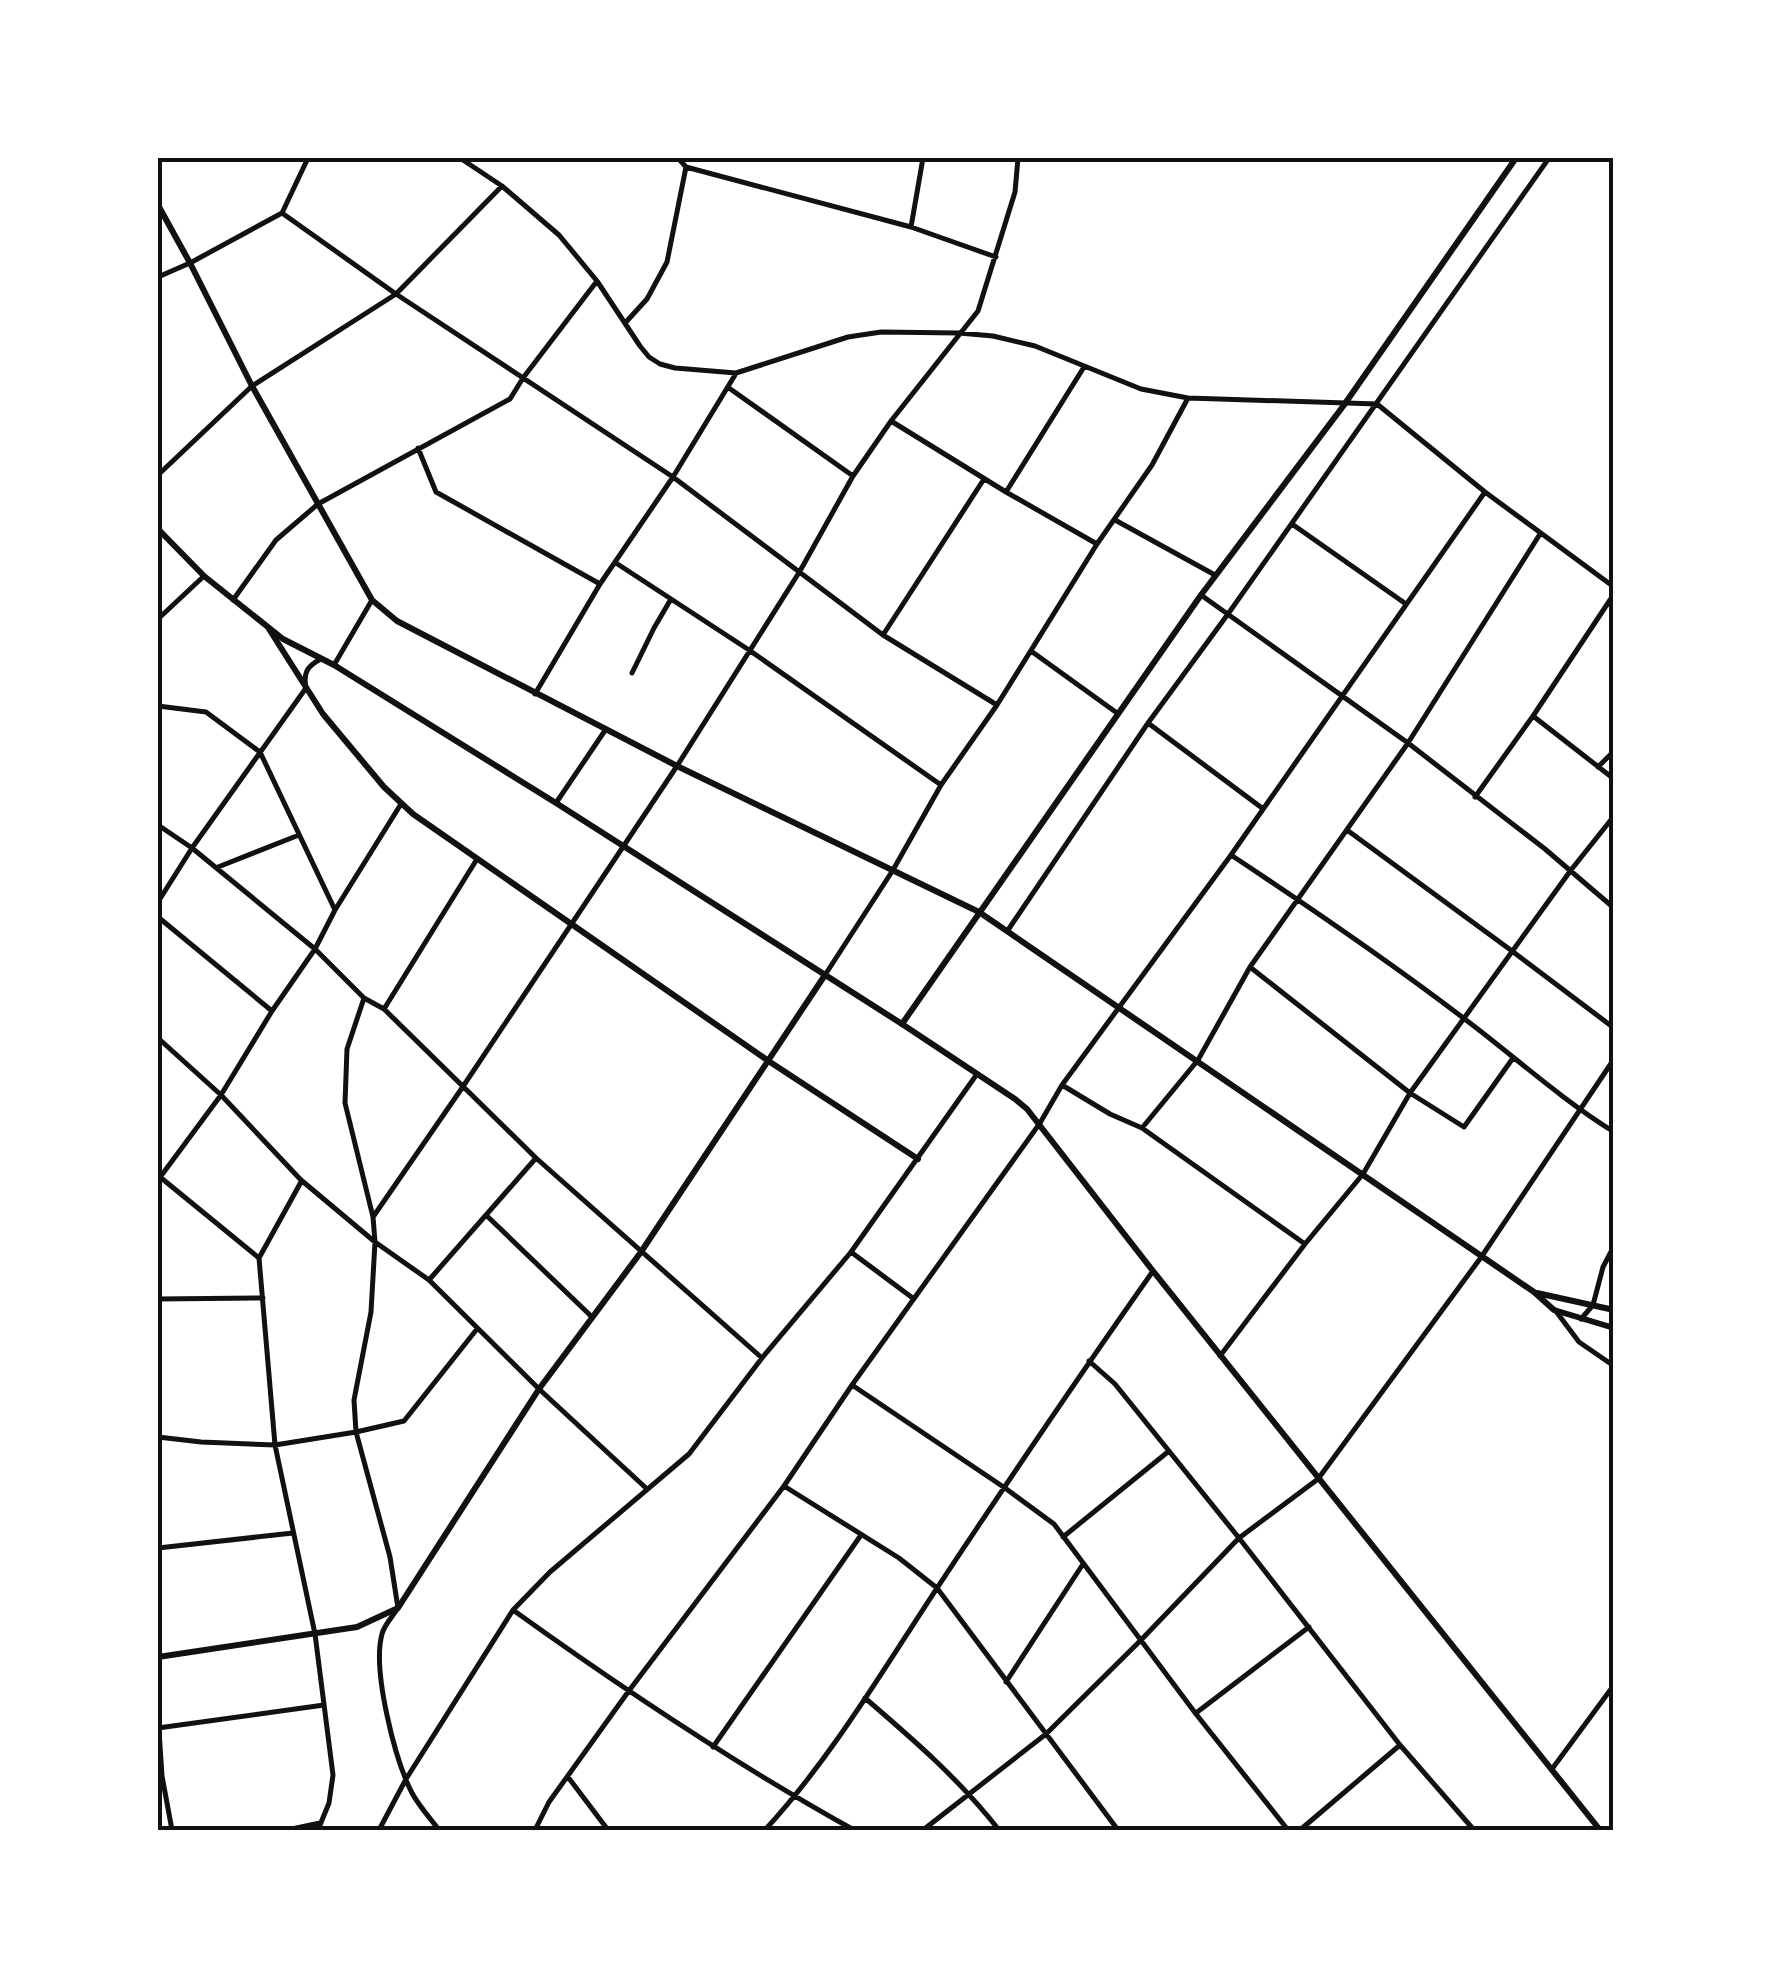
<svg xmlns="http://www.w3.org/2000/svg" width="1771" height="1988" font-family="'DejaVu Sans',sans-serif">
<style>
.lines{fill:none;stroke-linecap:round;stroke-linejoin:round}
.minor{stroke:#111;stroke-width:5}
.tertiary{stroke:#111;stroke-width:6}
.secondary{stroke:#111;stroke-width:6}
.neatline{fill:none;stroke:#111;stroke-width:4}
</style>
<rect width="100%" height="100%" fill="#fff"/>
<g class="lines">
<path class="minor" d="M460,158L502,186L559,235L597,281L640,346L649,357L660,364L675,368L736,373L848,337L881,332L959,333L993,336L1035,346L1141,389L1188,398L1377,404L1485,492L1614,587
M678,158L686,167L911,227L996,257
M282,213L396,294L673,477L883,635L997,705
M911,227L923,158
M158,277L190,263L282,213L308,158
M626,322L647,299L667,262L686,167
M729,388L853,476
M891,421L1006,492L1097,544
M418,448L436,492L600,584
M158,475L252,386L396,294L502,186
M1006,492L1084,367
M1115,520L1215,575
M1292,524L1406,604
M616,563L749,650L941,785
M1201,595L1408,743L1545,849L1614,908
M233,600L276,540L318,504L510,399L523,378L597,281
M158,619L204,576
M883,635L984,479
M1031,651L1117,713
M334,665L372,600
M632,673L654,628L671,599
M535,694L600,584L673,477L735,375
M158,706L206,712L260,752L335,910
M1533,716L1614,779
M1148,723L1262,808
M1598,767L1614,751
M1475,797L1533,716L1614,594
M556,803L606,729
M158,825L192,848L315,949L364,998L384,1009L536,1158L762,1358
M1347,830L1512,951L1614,1028
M1231,855C1311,908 1390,962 1466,1020C1515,1057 1561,1099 1614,1132
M218,867L299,835
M158,902L192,848L306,688C303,673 307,666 321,659
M158,917L272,1011
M1008,930L1148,723L1228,614L1549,158
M1250,967L1410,1093L1464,1127L1513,1058
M825,975L893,870L941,785L997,705L1097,544L1152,465L1188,398
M364,998L347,1049L345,1103L373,1217L375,1242L371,1312L354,1400L356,1432L390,1557L398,1608C393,1616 384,1625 382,1634C372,1670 395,1760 412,1793C419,1806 430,1818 439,1830
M384,1009L477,859
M158,1038L221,1095L301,1180L375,1242L429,1280L539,1389L647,1489
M1062,1085L1110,1114L1142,1128L1305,1244
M1142,1128L1198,1060L1250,967L1408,743L1540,534
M160,1177L259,1258L275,1445L315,1634L333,1775L329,1803L318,1830
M158,1180L221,1095L272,1011L315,949L335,910L401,804
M486,1215L592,1317
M373,1217L462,1088L677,766L800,571L853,476L891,421L978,311L1015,192L1018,158
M851,1252L914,1299
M259,1258L301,1182
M429,1280L536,1158
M158,1299L263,1298
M1555,1310L1579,1342L1614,1366
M1581,1319L1593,1305L1603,1267L1614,1246
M1220,1356L1305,1244L1363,1174L1410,1093L1571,870L1614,816
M1089,1361L1115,1384L1239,1538L1400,1745L1474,1830
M852,1385L1005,1488L1054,1524L1196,1714L1288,1830
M158,1437L201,1442L275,1445L356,1432L404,1421L477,1329
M784,1486L899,1558L937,1588L1118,1830
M1063,1537L1169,1451
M158,1548L293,1533
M513,1610C623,1689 735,1764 854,1830
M1006,1682L1083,1564
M865,1698C915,1741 959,1779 999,1830
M1196,1713L1309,1627
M158,1716L162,1776L172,1830
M158,1728L324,1705
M713,1747L861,1535
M1552,1769L1614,1685
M568,1777L608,1830
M287,1830L320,1823
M379,1830L406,1779L513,1610L550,1572L689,1454L762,1358L851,1252L977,1074
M535,1830L549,1802L628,1692L784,1486L852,1385L1040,1123L1062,1085L1231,855L1485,492
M765,1830C832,1757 883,1670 937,1588C1008,1481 1079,1376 1153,1271
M923,1830L1046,1734L1141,1640L1239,1538L1318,1479L1482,1256L1614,1059
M1300,1830L1400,1745"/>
<path class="tertiary" d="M158,205L190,263L252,386L372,600L397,621L677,766L979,912L1534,1292L1554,1310L1614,1328
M269,629L323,714L384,787L413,814L770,1062L918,1159
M902,1024L1201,595L1344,405L1516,158
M1537,1293L1614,1310
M158,1657L357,1627L398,1608L539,1389L641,1252L825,975"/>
<path class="secondary" d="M158,529L204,576L283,639L334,665L556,803L902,1024L1015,1099L1027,1109L1153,1271L1600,1830"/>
</g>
<rect width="1771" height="1988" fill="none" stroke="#ffffff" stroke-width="320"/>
<rect x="160" y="160" width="1451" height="1668" class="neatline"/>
</svg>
